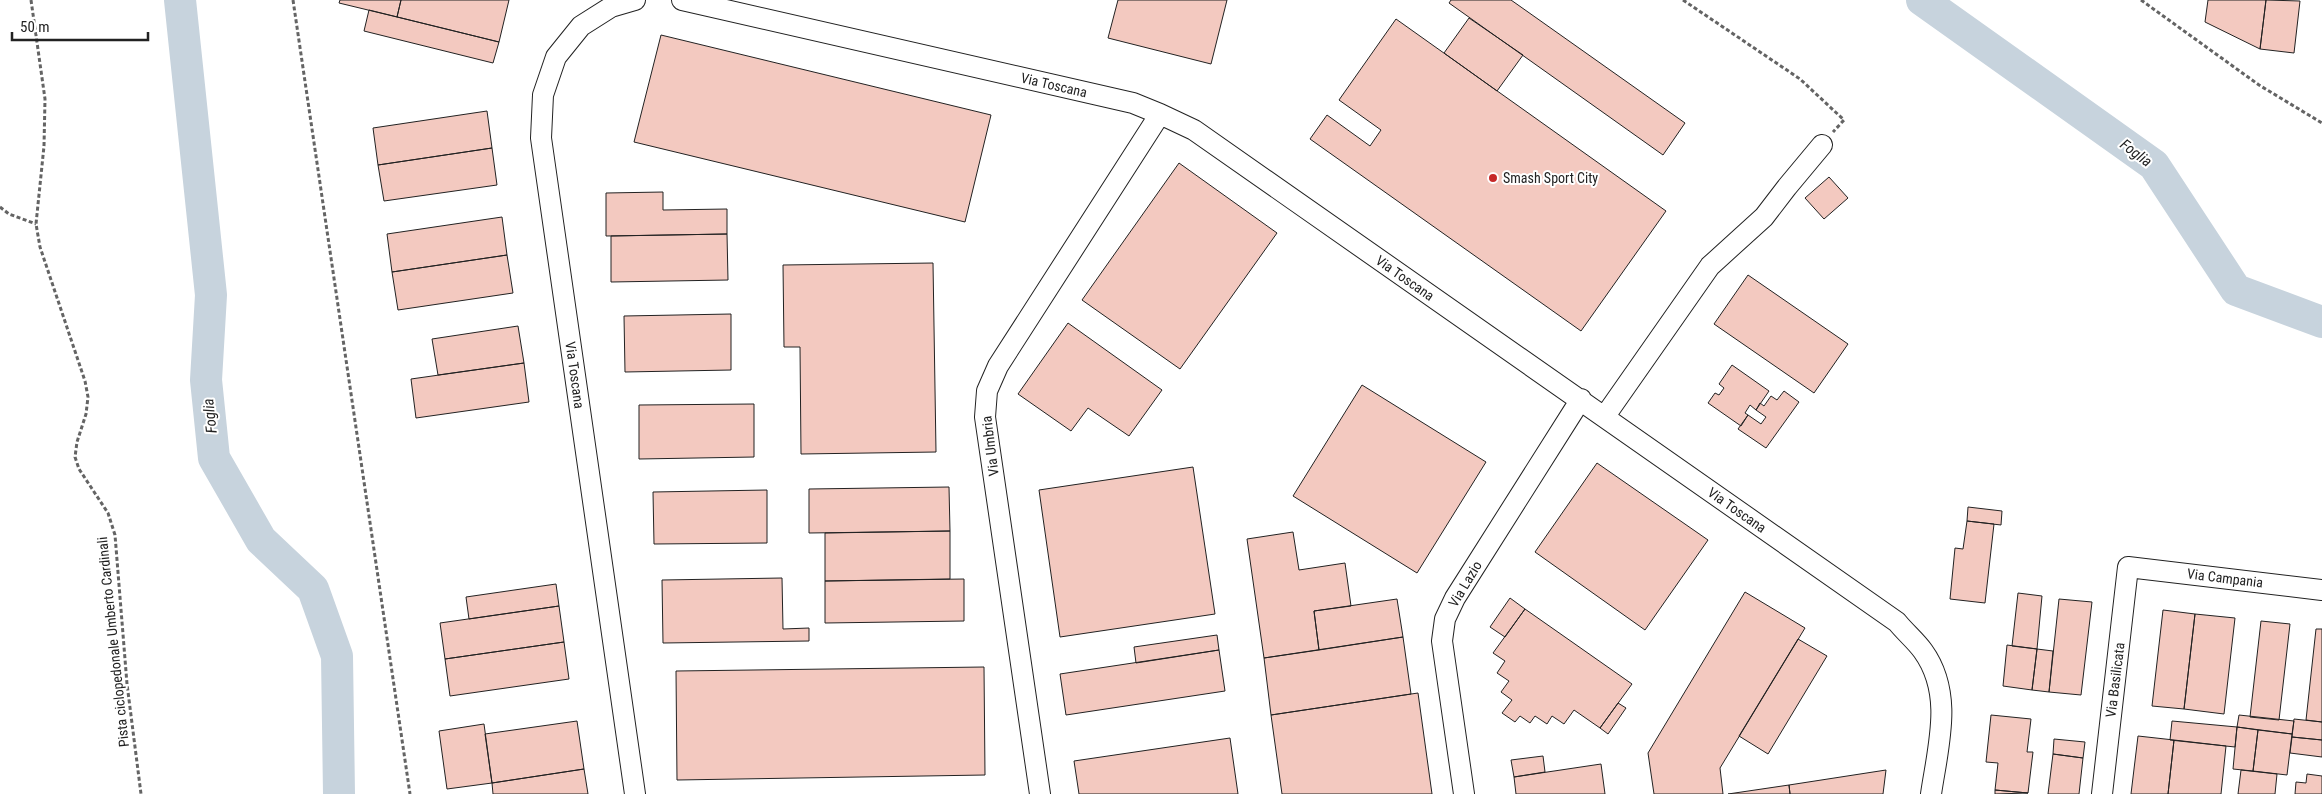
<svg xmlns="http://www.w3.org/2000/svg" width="2322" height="794" font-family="'Roboto Condensed',sans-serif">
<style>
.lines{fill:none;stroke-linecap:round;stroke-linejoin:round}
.river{stroke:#c7d3dd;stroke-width:32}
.building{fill:#f3c9c0;stroke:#222}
.minor-casing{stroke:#222;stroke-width:22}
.path{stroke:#646464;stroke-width:3;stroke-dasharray:4 2.5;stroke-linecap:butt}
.minor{stroke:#fff;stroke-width:20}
.poi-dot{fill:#c62828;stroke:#fff;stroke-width:2}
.labels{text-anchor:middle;stroke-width:4;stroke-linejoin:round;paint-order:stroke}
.street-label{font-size:14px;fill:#222;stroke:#fff}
.poi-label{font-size:14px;fill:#222;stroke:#fff;text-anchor:start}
.water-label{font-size:15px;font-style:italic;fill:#222;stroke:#fff}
</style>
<rect width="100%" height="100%" fill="#fff"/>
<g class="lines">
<path class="river" d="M180,0L211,295L206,380L214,458L261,540L313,589L337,656L339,794
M1922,0L2154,165L2236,290L2322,322"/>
</g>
<path class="building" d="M340,0H401L397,17L339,3Z
M401,0H509L499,42L397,17Z
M1118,0H1227L1211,64L1108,38Z
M1451,0H1511L1685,123L1663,155L1449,3Z
M2208,0H2266L2260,49L2205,22Z
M2266,0L2300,1L2294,53L2260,49Z
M369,10L499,42L493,63L364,31Z
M1469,18L1523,55L1497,91L1444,53Z
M1396,19L1666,211L1581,331L1310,139L1327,115L1370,146L1381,130L1339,100Z
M661,35L991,115L965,222L634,142Z
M487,111L492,148L378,165L373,128Z
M492,148L497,185L384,201L378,165Z
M1179,163L1277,233L1180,369L1082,300Z
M1829,177L1848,198L1824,219L1805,198Z
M663,192V210L727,209V234L606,236V193Z
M502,217L507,255L392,272L387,234Z
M727,234L728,280L611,282V236Z
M507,255L513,293L398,310L392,272Z
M933,263L936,452L801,454L800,347H784L783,265Z
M1748,275L1848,344L1814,393L1714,324Z
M731,314V370L625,372L624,316Z
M1068,323L1162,390L1129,436L1088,408L1071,431L1018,394Z
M518,326L524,363L438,375L432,339Z
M524,363L529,402L416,418L411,379Z
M1732,365L1769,391L1756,410L1750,405L1745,413L1748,415L1741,426L1708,403L1715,393L1719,395L1724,388L1719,384Z
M1362,385L1486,462L1417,573L1293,496Z
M1784,391L1799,402L1766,448L1738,429L1748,415L1761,424L1766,417L1756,410L1760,403L1764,406L1771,396L1777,400Z
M754,404V457L639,459V405Z
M1597,463L1708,540L1645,630L1535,552Z
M1193,467L1215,614L1060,637L1039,490Z
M949,487L950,531L809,533V489Z
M767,490V543L654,544L653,492Z
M1968,507L2002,511L2001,525L1967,521Z
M1967,521L1994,524L1985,603L1950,599L1955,548L1963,549Z
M950,531V579L825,581V533Z
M1293,532L1299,570L1345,563L1351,606L1314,611L1319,650L1264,658L1247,539Z
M782,578L783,629L809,628V641L663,643L662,580Z
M964,579V621L825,623V581Z
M556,584L559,606L469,619L466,597Z
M1745,592L1805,628L1720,768L1723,794H1654L1648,753Z
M2018,593L2042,596L2037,649L2012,646Z
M1510,598L1525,609L1505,637L1490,627Z
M1397,599L1403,637L1319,650L1314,611Z
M2059,599L2092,602L2081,695L2049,692Z
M559,606L564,642L445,659L440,623Z
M1525,609L1632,684L1600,728L1574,710L1564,724L1552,716L1547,724L1535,716L1530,723L1520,716L1515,722L1502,713L1512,700L1501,692L1509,681L1497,673L1505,661L1493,653Z
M2163,610L2195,614L2184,709L2152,706Z
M2195,614L2235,618L2224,714L2184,709Z
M2261,621L2290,624L2279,720L2250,717Z
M2316,629H2322V722L2306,720Z
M1217,635L1219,650L1136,663L1134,647Z
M1403,637L1411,694L1271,715L1264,658Z
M1798,639L1827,656L1768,754L1739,736Z
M564,642L569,679L450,696L445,659Z
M2007,645L2037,649L2032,690L2003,686Z
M2037,649L2053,651L2049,692L2032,690Z
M1219,650L1225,691L1066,715L1060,674Z
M984,667L985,775L677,780L676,671Z
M1418,693L1432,794H1282L1271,715Z
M1618,703L1626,708L1608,734L1600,728Z
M1991,715L2031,719L2027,752H2033L2028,793L1995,790L1998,763L1986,762Z
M2239,715L2294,721L2292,734L2237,727Z
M2294,719L2322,722V740L2292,737Z
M577,721L584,769L492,783L485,734Z
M2172,721L2237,727L2235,747L2170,740Z
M484,724L492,783L447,789L439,731Z
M2237,727L2258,730L2253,771L2233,769Z
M2258,730L2292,734L2287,775L2253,771Z
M2138,736L2174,740L2168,794H2131Z
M2292,737L2322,740V757L2290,753Z
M1230,738L1238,794H1079L1074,761Z
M2054,739L2085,742L2083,758L2053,754Z
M2174,740L2226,746L2221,794H2168Z
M2053,754L2083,758L2079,794H2048Z
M1543,756L1545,772L1514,777L1511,760Z
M1601,764L1605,794H1516L1514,777Z
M584,769L588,794H493L492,783Z
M1886,770L1883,794H1790L1789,785Z
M2241,770L2277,774L2275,794H2238Z
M2307,774L2322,776V794H2295L2296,782L2306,783Z
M1789,785L1790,794H1728Z
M1995,790L2028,793L1995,794Z"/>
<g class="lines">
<defs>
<path id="minor" d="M635,0L611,7L581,26L556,57L543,95L541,138L635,794
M682,0L1133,103L1160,114L1194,130L1897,622C1905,632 1916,641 1923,651C1954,694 1938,746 1931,794
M1605,416L1710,266L1764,217L1787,187L1822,145
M1040,794L985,417L987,391L998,366L1160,114
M1464,794L1442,641L1445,619L1455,598L1581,399
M2102,794L2128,567L2322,590"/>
</defs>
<use href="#minor" class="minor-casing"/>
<path class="path" d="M31,0L45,99L44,146L36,224L40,247L85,381L88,397L86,414L77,442L75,457L79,469L108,513L115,535L127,684L141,794
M293,0L410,794
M1683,0L1800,79L1844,120L1833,132
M2141,0L2259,85L2322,123
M0,207L9,214L36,224"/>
<use href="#minor" class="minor"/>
</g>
<circle class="poi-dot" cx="1493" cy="178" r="5"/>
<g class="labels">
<g class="street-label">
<text transform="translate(1054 85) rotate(13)" y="5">Via Toscana</text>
<text transform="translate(1405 278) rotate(35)" y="5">Via Toscana</text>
<text transform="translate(575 375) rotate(82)" y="5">Via Toscana</text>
<text transform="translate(990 446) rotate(-97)" y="5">Via Umbria</text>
<text transform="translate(1737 510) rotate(35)" y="5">Via Toscana</text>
<text transform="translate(2225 578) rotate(7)" y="5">Via Campania</text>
<text transform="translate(1465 584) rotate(-59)" y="5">Via Lazio</text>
<text transform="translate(113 642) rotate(-96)" y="5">Pista ciclopedonale Umberto Cardinali</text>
<text transform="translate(2115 680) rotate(-83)" y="5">Via Basilicata</text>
</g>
<g class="poi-label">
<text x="1503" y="183">Smash Sport City</text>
</g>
<g class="water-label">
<text transform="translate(2136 153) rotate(37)" y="5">Foglia</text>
<text transform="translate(210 416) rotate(-96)" y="5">Foglia</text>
</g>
</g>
<path d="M12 32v8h136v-8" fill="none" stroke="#222222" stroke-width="2.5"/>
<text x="20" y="32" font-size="15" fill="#222222" stroke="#ffffff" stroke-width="4" paint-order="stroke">50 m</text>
</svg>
